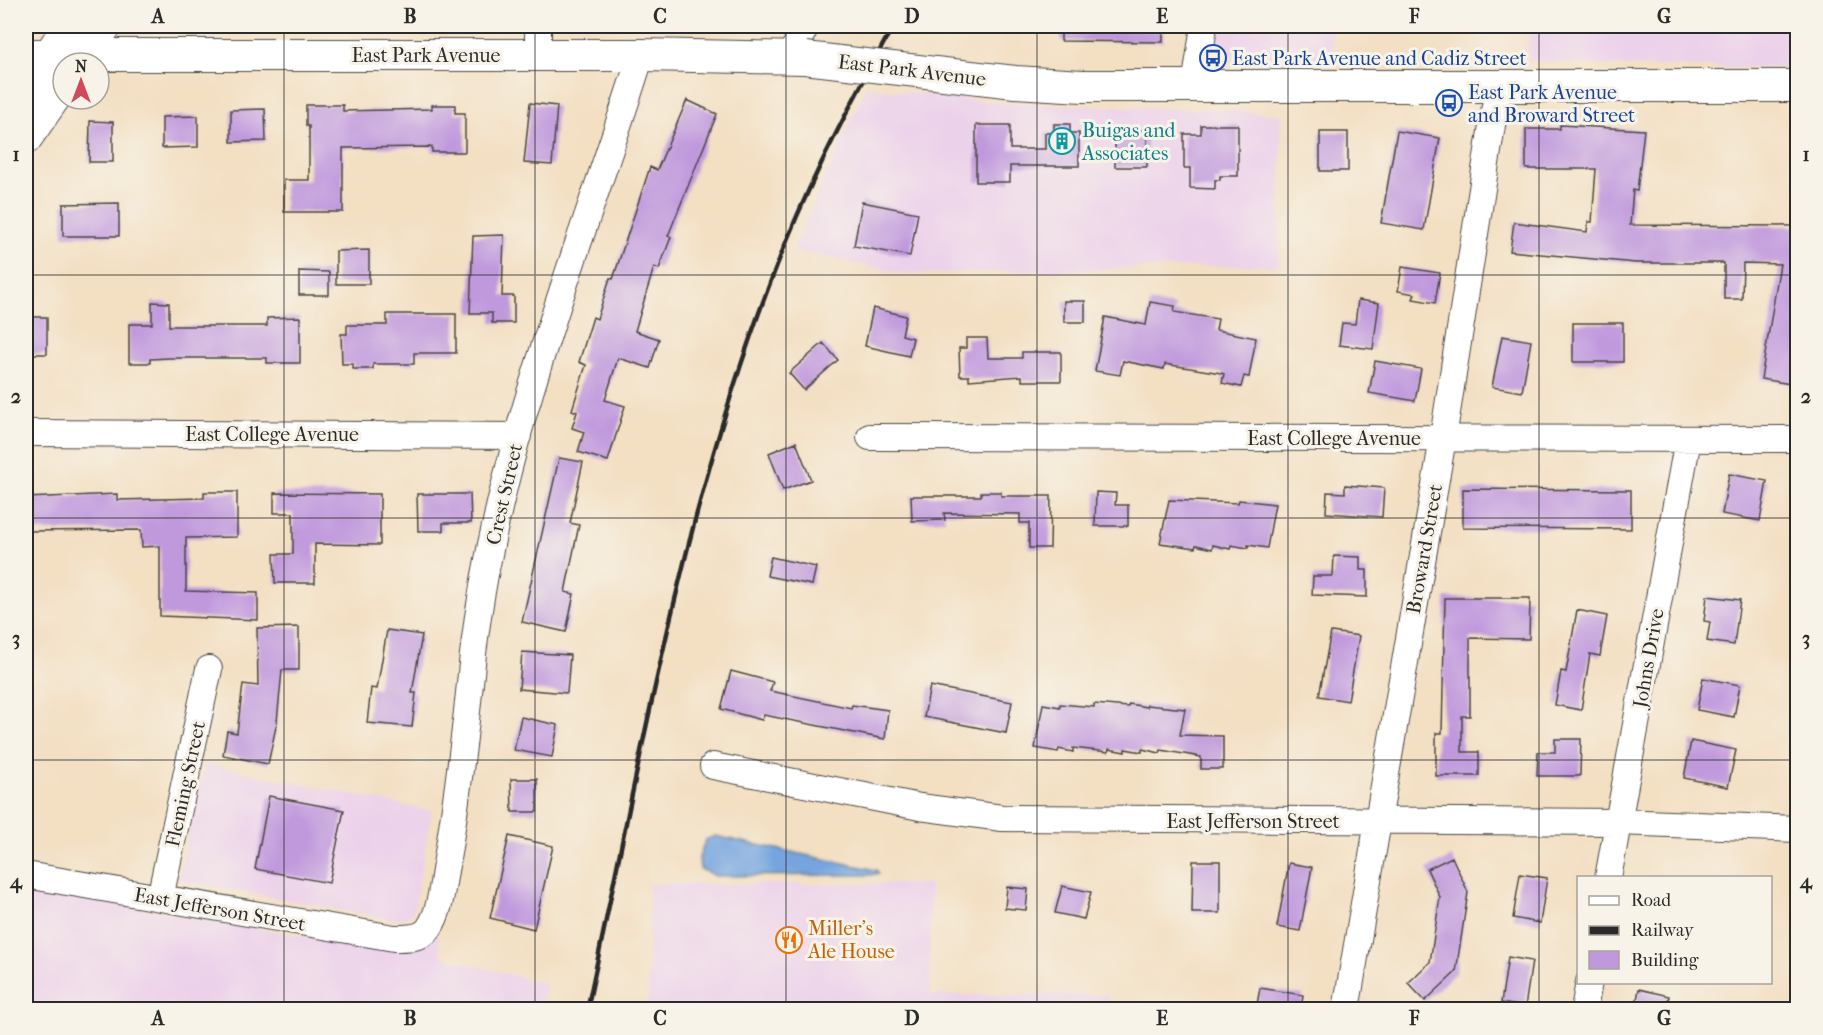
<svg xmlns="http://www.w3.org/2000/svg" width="1823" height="1035" font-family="'IM FELL French Canon',serif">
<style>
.built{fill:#ecd1ea}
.water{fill:#74a4de;stroke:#506884;stroke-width:1.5}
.building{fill:#c099dd}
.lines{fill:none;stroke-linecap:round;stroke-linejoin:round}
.minor-casing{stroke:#494642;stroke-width:28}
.tertiary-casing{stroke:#494642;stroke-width:34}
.minor{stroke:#fff;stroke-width:26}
.tertiary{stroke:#fff;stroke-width:32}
.rail{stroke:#2b2b2b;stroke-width:4.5}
.tertiary-bridge-casing{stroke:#494642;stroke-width:34;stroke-linecap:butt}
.tertiary-bridge{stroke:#fff;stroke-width:32}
.grid{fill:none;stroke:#2b2b2b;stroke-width:1.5;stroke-opacity:0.55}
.labels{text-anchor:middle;stroke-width:6;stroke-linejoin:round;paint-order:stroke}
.street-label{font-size:20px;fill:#2b2b2b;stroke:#f7f3e8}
.transit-label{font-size:20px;fill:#164399;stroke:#f7f3e8;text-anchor:start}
.culture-label{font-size:20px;fill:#0d838f;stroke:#f7f3e8;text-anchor:start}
.food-label{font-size:20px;fill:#c56008;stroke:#f7f3e8;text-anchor:start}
.neatline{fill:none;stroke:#2b2b2b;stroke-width:2}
.grid-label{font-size:20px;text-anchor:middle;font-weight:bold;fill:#2b2b2b}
</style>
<rect width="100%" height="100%" fill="#f7f3e8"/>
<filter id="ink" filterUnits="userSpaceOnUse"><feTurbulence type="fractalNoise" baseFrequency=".0167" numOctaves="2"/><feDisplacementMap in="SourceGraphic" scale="12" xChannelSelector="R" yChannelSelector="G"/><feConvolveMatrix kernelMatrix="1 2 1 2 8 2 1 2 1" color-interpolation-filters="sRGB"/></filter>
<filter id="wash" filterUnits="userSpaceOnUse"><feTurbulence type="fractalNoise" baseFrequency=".008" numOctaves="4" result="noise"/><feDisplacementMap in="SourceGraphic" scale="24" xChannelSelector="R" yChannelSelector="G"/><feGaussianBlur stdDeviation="1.35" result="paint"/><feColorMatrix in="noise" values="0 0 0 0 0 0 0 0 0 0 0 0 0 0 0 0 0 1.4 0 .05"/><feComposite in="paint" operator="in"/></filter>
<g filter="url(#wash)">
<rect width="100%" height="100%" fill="#f3dfc2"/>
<path class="built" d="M1220,26H1332V62L1267,63L1214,55Z
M1529,26H1797V68L1618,66L1528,60Z
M866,87L1000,103L1228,110L1282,115L1279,265L904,274L793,250Z
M205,764L432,811L413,912L407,917L395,920L178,880Z
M649,884H930V995H1109L1108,1009H648Z
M26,888L384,950L406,948L437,933L442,957L546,984L541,1009H26Z"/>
<path class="water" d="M715,836L876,870L879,873L871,875L716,876L700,869L699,858L705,840Z"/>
<g id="blocks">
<path class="building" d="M1061,26H1163V42L1061,41Z
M687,100L717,114L668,236L671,237L659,269L654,267L635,331L659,339L650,368L618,358L605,400L625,406L608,461L578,452L584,432L572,428L577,412L572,410L586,365L579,362L593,317L597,319L610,278L613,279L650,167L657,170Z
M530,103L557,106L552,165L524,163Z
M306,105H343V111L432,109V105H455V113H465V152H432V147L343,148V212H284V180H309V126H306Z
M265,109L266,141L231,142V110Z
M198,116V147L162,148V117Z
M90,121L113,122V162H89Z
M1054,124H1070V133H1079V166H1010V182H976V125H1010V149H1045V133H1054Z
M1201,125H1238V176H1220V180H1215V189L1190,188V168H1184V134H1201Z
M1560,125L1644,130L1637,191L1633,190L1630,225L1797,226V385L1761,379L1780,264L1743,263L1742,299H1724V263H1636L1510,251L1514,222L1587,232L1588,222H1592L1596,169H1526V129H1560Z
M1115,130H1147V167H1115Z
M1397,131L1440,138L1424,230L1381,223Z
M1320,132H1348V171H1320Z
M862,202L918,213L910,256L854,246Z
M119,203V236H63V204Z
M504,235L502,296H514V323H492V313H470L473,236Z
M369,250V284H336V251Z
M1402,267L1440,273L1435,303L1413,299L1415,294L1398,291Z
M299,271L329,272V295H299Z
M1358,300L1379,303L1373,349L1339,345L1342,323L1355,324Z
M1064,301H1085V322H1064Z
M152,302L169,303V326H267V318L300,317V363H267V358H169L150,359V363H129V324H152Z
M1150,302L1175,306L1174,312L1218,319L1216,330L1256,338L1249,377L1244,376L1241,387L1222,383L1224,374L1221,373L1165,364L1164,369L1123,361L1120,375L1095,371L1105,317L1146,325Z
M873,308L906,316L902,335L913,338L909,356L865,346Z
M387,314H456V353H414V364H373V369H353V364H342L341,334H347V325H387Z
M26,317H47V354H26Z
M1573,323H1623V362H1573Z
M1502,336L1531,341L1522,392L1492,387Z
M966,338H987L988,358H1022V352H1061V381H1022V376L969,380V376H960L959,348H966Z
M823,343L838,360L804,390L789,373Z
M1375,361L1421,369L1415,401L1369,393Z
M796,442L811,480L783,490L769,453Z
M559,458L583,462L570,523L579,525L565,592L574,594L566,632L522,622Z
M1729,474L1767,481L1760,521L1722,514Z
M1345,485L1384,488L1382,517L1326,513L1327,492L1345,493Z
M1463,489L1631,490V529L1463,528Z
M204,492H237V537L186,538V591L258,593V620L160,616V546L142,547L141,530L26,531V498L117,494V500L204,498Z
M981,492H1001V496H1051L1050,548H1029V523H1020V514L944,513L945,520L912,521L911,496H981Z
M1096,492L1116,493L1115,505H1128V526H1095Z
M274,493L380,494V545L315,544V583H275L274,554H293V513H274Z
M417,494H470L471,523H443V531H418Z
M1169,500L1238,503L1239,500L1275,504L1267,548L1248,545V548L1231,545L1230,549L1213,545L1212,549L1196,545L1195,548L1160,543Z
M1334,556L1360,557V570H1367V597L1312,595L1313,576H1333Z
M771,557L816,567L812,585L767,576Z
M1707,596L1740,600L1734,645L1707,641L1710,622L1704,621Z
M1445,598H1530L1529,639L1470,638V716H1462V752H1479V776H1436V733H1442Z
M1577,610L1607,616L1600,656L1590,654L1581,710L1555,705L1561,671L1566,672Z
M299,627V670H282L277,722L268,764L223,755L227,731L237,733L243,684L258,686L257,628Z
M387,630L422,635L412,693H416L412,727L367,723L371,688L377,689Z
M1331,632L1359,636L1348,701L1319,696Z
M522,652L570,655L567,693L519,689Z
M731,671L773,682L770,691L851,708L852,705L888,710L885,739L764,715L762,720L721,709Z
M1703,678L1740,685L1734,717L1697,710Z
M930,686L1012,702L1006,733L924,717Z
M1043,704L1060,707V704L1094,707V704L1128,707L1129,704L1147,707V705L1185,709L1180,735L1223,736V769H1201V757L1161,750L1160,753L1142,749V752L1125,749V752L1109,749L1108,752L1073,748V752L1059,749L1058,752L1035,748Z
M521,717L558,725L552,757L514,750Z
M1555,739H1581L1580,776H1537L1538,752H1555Z
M1691,741L1736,750L1728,787L1684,778Z
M511,779H537V812H512Z
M269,796L344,810L329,883L255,869Z
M509,836L553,846L534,929L490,918Z
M1452,857L1468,892L1456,972L1425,1001L1408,983L1430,962L1440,897L1427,869Z
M1193,861H1220V913H1192Z
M1289,863L1312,867L1300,931L1277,927Z
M1520,874L1547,878L1540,923L1513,918Z
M1062,886L1091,892L1084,919L1055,913Z
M1007,887L1028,889L1026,910L1005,908Z
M1508,957L1532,961L1525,1007L1501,1003Z
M1260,988L1303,995L1301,1010H1256Z
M1639,989L1669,996L1666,1010H1635Z"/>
</g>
</g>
<g filter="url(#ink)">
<use href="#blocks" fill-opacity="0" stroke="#494642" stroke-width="1.5"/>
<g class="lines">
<defs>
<path id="minor" d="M538,55V26
M789,58L806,26
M1195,86L1204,26
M26,433L518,436
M870,437L1798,439
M713,766L920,807L1002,818L1618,822L1798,829
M26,875L394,938C406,938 422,939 429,928C441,911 442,885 446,865C458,795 466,725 473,654C497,447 579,252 641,55
M1608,878L1688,439
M160,898L209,669
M1346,1010L1443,438L1498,87
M1584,1010L1589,982"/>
<path id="tertiary" d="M26,55H641L805,58
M78,63L105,26
M935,73L1015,82L1083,86H1798
M26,89L69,26
M26,138L63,85"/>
</defs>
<use href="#minor" class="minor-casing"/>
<use href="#tertiary" class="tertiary-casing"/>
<use href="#minor" class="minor"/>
<use href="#tertiary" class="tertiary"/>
<path class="rail" d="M587,1010C643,751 686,486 787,240C817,166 855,96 893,26"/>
<defs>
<path id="tertiary-bridge" d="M805,58L935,73"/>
</defs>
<use href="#tertiary-bridge" class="tertiary-bridge-casing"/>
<use href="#tertiary-bridge" class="tertiary-bridge"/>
</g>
</g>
<path class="grid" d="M284,26V1010M535,26V1010M786,26V1010M1037,26V1010M1288,26V1010M1539,26V1010M26,275H1798M26,518H1798M26,760H1798"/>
<defs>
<symbol id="bus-ring" viewBox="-11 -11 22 22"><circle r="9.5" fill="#f7f3e8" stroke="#1a4fb4" stroke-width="1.5"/><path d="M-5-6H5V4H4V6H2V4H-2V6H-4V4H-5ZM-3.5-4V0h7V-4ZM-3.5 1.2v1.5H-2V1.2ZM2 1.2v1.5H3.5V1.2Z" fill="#1a4fb4"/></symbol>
<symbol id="building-ring" viewBox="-11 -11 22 22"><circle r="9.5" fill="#f7f3e8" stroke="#0f9aa8" stroke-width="1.5"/><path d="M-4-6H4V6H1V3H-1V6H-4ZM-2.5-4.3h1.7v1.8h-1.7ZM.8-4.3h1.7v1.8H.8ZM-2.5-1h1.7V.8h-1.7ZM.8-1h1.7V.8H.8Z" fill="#0f9aa8"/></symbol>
<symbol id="restaurant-ring" viewBox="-11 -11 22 22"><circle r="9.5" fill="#f7f3e8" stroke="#e8710a" stroke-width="1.5"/><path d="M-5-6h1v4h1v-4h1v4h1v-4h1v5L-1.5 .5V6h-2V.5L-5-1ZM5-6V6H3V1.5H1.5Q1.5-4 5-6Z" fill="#e8710a"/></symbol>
</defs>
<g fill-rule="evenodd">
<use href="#bus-ring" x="1198" y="43" width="30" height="30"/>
<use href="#bus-ring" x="1434" y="88" width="30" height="30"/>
<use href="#building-ring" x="1047" y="126" width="30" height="30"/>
<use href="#restaurant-ring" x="774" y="925" width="30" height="30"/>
</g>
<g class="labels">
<g class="street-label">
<text x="426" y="62">East Park Avenue</text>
<text transform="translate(912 70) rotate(7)" y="7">East Park Avenue</text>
<text x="272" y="441">East College Avenue</text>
<text x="1334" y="445">East College Avenue</text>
<text transform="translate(504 494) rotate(-77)" y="7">Crest Street</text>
<text transform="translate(1424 549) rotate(-80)" y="7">Broward Street</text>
<text transform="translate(1648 658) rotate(-80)" y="7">Johns Drive</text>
<text transform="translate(185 784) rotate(-78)" y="7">Fleming Street</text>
<text x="1253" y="828">East Jefferson Street</text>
<text transform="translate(220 909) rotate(10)" y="7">East Jefferson Street</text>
</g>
<g class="transit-label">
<text x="1232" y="65">East Park Avenue and Cadiz Street</text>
<text x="1468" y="99">East Park Avenue<tspan x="1468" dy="23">and Broward Street</tspan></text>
</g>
<g class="culture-label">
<text x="1082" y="137">Buigas and<tspan x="1082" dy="23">Associates</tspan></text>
</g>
<g class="food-label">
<text x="808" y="935">Miller's<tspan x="808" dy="23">Ale House</tspan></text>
</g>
</g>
<rect width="1823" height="1035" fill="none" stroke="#f7f3e8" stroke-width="66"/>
<rect x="1577" y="876" width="195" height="108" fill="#f7f3e8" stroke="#a5a39c" stroke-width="1.5"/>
<rect x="1589" y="896" width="30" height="9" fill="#ffffff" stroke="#a5a39c" stroke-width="1.5"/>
<text x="1631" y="906" font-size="18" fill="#2b2b2b">Road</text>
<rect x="1589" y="926" width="30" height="9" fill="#2b2b2b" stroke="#a5a39c" stroke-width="1.5"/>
<text x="1631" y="936" font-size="18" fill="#2b2b2b">Railway</text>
<rect x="1589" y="951" width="30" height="18" fill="#c099dd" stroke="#a5a39c" stroke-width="1.5"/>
<text x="1631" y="966" font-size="18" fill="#2b2b2b">Building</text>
<g transform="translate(81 81)"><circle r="28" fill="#f7f3e8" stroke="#a5a39c" stroke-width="1.5"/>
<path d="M0-4.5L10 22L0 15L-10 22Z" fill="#d1495b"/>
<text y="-9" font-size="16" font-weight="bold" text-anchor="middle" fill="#2b2b2b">N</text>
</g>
<rect x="33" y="33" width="1757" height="969" class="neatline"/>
<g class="grid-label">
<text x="158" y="23">A</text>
<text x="410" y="23">B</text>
<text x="660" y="23">C</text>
<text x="912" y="23">D</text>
<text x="1162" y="23">E</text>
<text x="1414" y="23">F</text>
<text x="1664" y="23">G</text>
<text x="16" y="161">1</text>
<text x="1806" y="161">1</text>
<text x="16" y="403">2</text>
<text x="1806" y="403">2</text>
<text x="16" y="645">3</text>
<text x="1806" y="645">3</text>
<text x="16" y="888">4</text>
<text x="1806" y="888">4</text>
<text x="158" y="1025">A</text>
<text x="410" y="1025">B</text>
<text x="660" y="1025">C</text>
<text x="912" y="1025">D</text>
<text x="1162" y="1025">E</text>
<text x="1414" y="1025">F</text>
<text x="1664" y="1025">G</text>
</g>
</svg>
